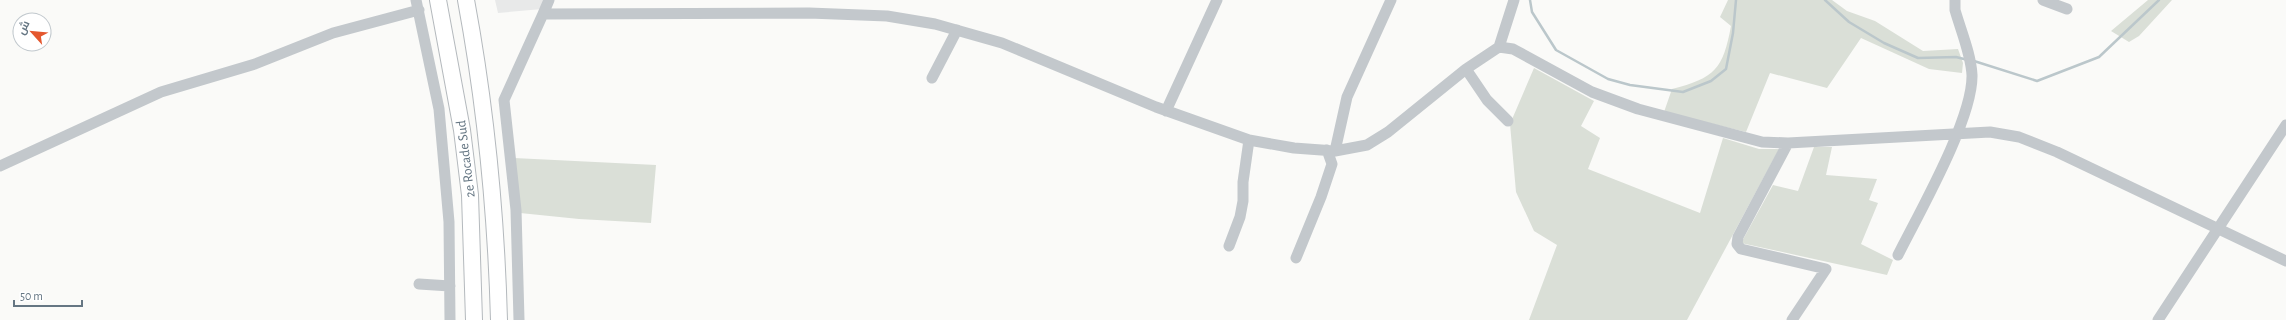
<svg xmlns="http://www.w3.org/2000/svg" width="2286" height="320" font-family="'Alegreya Sans',Cairo,sans-serif">
<style>
.built{fill:#e8e9e9}
.green{fill:#dadfd7}
.lines{fill:none;stroke-linecap:round;stroke-linejoin:round}
.stream{stroke:#bbc7cb;stroke-width:2.5}
.highway-casing{stroke:#b4b9bd;stroke-width:18}
.minor{stroke:#c3c8cc;stroke-width:11}
.highway{stroke:#fff;stroke-width:16}
.labels{text-anchor:middle;stroke-width:4;stroke-linejoin:round;paint-order:stroke}
.street-label{font-size:14px;fill:#657683;stroke:#fff}
</style>
<rect width="100%" height="100%" fill="#fafaf8"/>
<path class="built" d="M495,0H546L542,9L498,13Z"/>
<path class="green" d="M1728,0H1832L1847,11L1875,21L1923,51L1958,49L1963,63L1962,73L1929,69L1861,38L1827,88L1770,73L1746,132L1664,112L1672,89C1715,78 1723,69 1731,26L1720,17Z
M2148,0H2172L2139,36L2129,42L2111,31Z
M1534,68L1594,101L1581,126L1600,138L1588,169L1700,213L1723,138L1759,149H1779L1687,320H1529L1557,245L1534,231L1516,192L1510,124Z
M1814,147H1832L1826,175L1877,179L1869,200L1878,203L1861,244L1893,260L1887,275L1741,243L1773,185L1798,191Z
M514,158L656,165L651,223L579,219L520,213Z"/>
<g class="lines">
<path class="stream" d="M1530,0L1532,12L1556,50L1608,79L1630,85L1683,92L1711,81L1726,69L1733,33L1736,0
M1825,0L1849,22L1884,43L1918,58L1956,57L1968,60
M1974,61L2037,81L2099,57L2159,0"/>
<defs>
<path id="highway" d="M438,0L462,130L470,195L474,320
M466,0C486,108 496,210 499,320"/>
</defs>
<use href="#highway" class="highway-casing"/>
<path class="minor" d="M416,0L439,109L449,222L450,320
M549,0L543,14L809,13L887,16L935,24L1002,43L1156,107L1249,140L1294,148L1335,151L1367,145L1388,132L1466,69L1499,47L1513,49L1592,92L1638,109L1762,142L1788,143L1990,132L2019,137L2057,152L2286,261
M2043,0L2067,9
M1499,47L1514,0
M1466,69L1487,100L1508,121
M932,78L957,30
M1166,111L1217,0
M1788,143L1738,237L1737,244L1741,249L1826,269L1792,320
M1335,151L1347,97L1391,0
M0,166L161,92L255,64L333,33L419,10
M1229,246L1240,217L1243,201V182L1249,140
M1898,255C1919,213 1973,119 1972,75C1971,54 1961,31 1955,10V0
M1296,258L1321,197L1332,164L1327,150
M419,284L450,286
M519,320L516,210L504,100L543,14
M2158,320L2286,125"/>
<use href="#highway" class="highway"/>
</g>
<g class="labels">
<g class="street-label">
<text transform="translate(465 159) rotate(-97)" y="5">2e Rocade Sud</text>
</g>
</g>
<g transform="translate(32 32) rotate(297)"><circle r="19" fill="#ffffff" stroke="#c1c8cd"/>
<path d="M0-3L7 15L0 10L-7 15Z" fill="#e4572e"/>
<text y="-6" font-size="11" font-weight="bold" text-anchor="middle" fill="#657683">ش</text>
</g>
<path d="M14 300v6h68v-6" fill="none" stroke="#657683" stroke-width="2"/>
<text x="20" y="300" font-size="12" fill="#657683" stroke="#ffffff" stroke-width="3" paint-order="stroke">50 m</text>
</svg>
